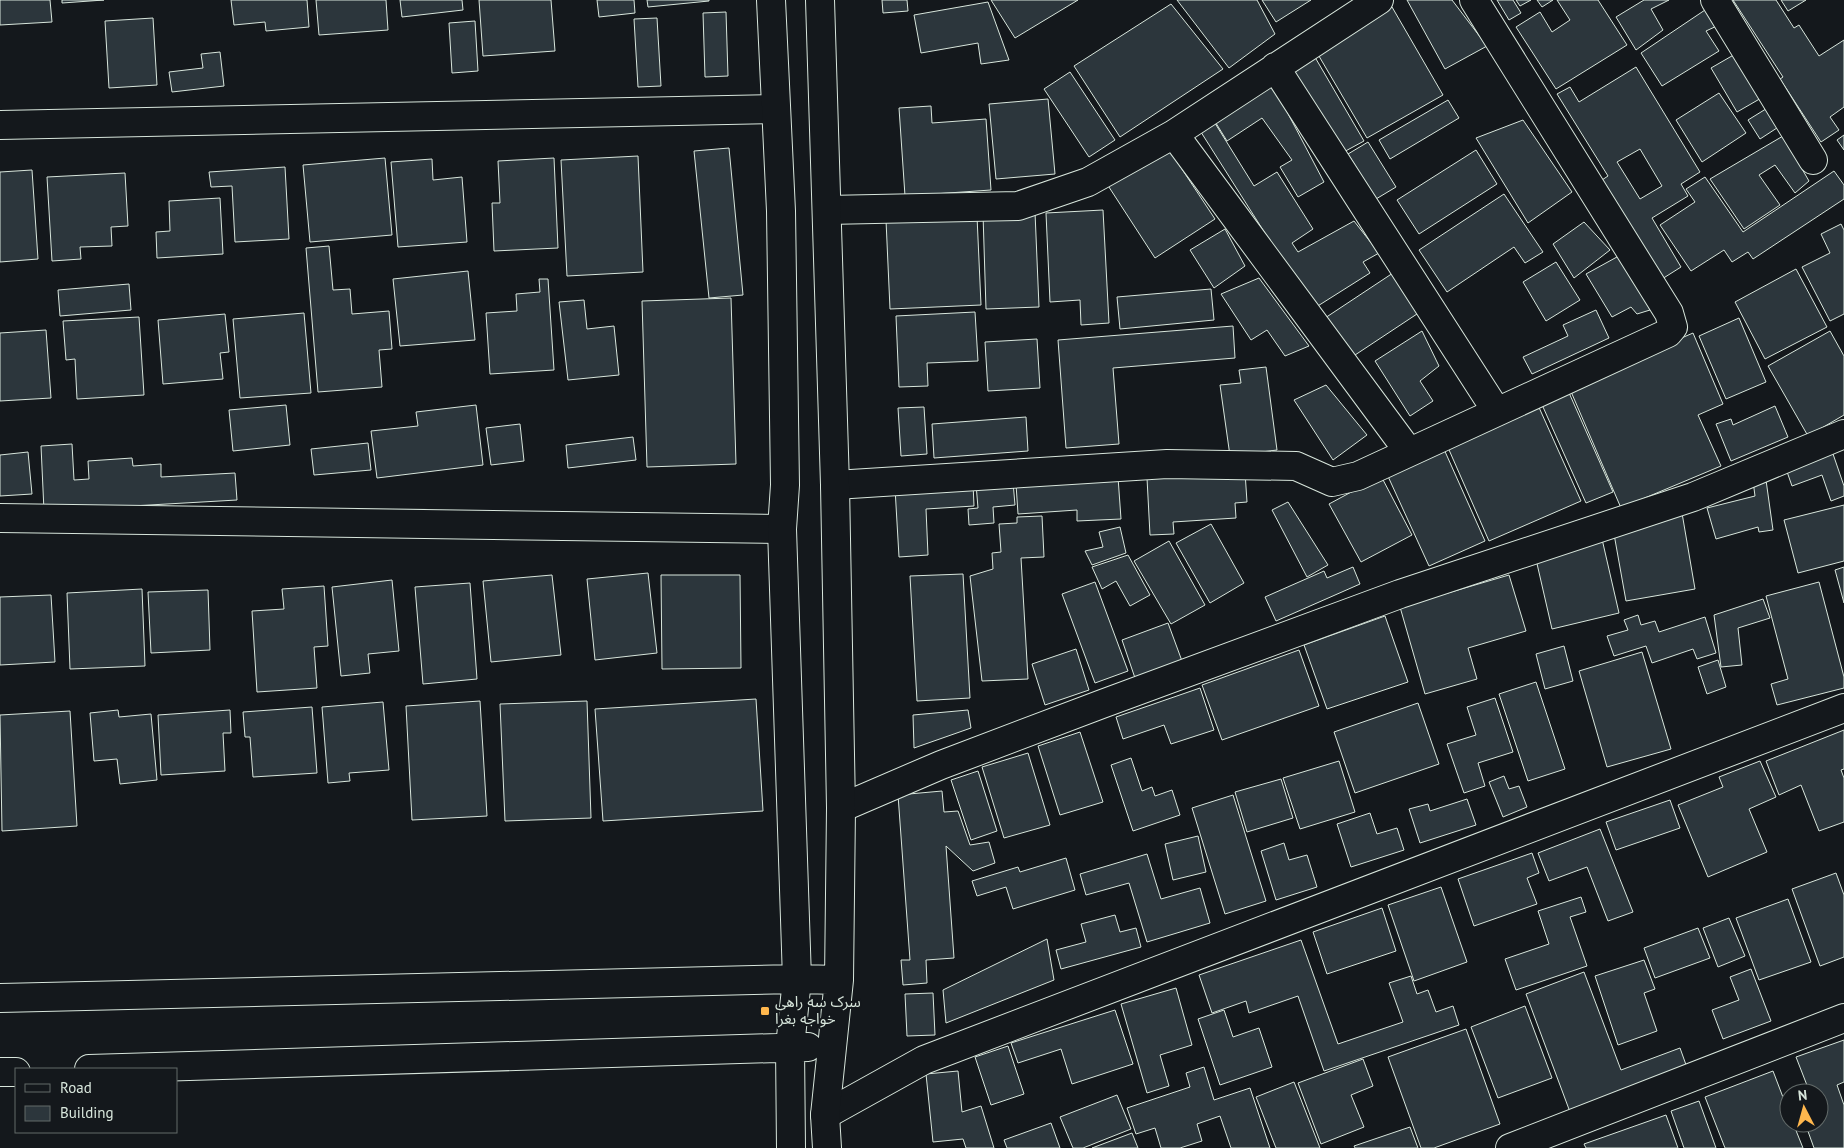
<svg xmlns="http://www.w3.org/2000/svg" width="1844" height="1148" font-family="'PT Sans','Noto Sans Arabic',sans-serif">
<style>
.building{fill:#2c363c;stroke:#d8e6dc;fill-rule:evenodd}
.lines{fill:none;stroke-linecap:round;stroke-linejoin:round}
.street-casing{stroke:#d8e6dc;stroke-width:30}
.secondary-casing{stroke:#d8e6dc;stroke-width:30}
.street{stroke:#14181c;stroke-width:28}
.secondary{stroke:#14181c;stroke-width:28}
.poi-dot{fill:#ffb74d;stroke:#14181c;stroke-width:2}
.labels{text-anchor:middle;stroke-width:4;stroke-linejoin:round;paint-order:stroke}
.poi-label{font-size:15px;fill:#d8e6dc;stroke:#14181c;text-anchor:start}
</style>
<rect width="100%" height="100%" fill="#14181c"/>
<path class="building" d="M0,0H50L52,22L0,25Z
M62,0H104L62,3Z
M231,0H307L309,27L266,31L265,22L234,25Z
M316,0H386L388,30L319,35Z
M400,0H462L463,10L402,17Z
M479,0H551L555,51L483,56Z
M597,0H634L635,13L599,17Z
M647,0H709V1L648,7Z
M882,0H907L908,11L883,13Z
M991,0H1078L1015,38Z
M1177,0H1257L1275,34L1229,68Z
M1262,0H1311L1276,22Z
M1407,0H1452L1487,46L1445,69Z
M1497,0H1513L1521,13L1509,20Z
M1516,0H1531L1520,6Z
M1537,0H1553L1542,7Z
M1557,0H1598L1627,45L1556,89L1516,27L1540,12L1552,32L1570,20Z
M1644,0H1669L1651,9L1663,30L1636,50L1616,17Z
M1733,0H1776L1794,28L1799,25L1819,56L1844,40V107L1830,117L1839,130L1821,142L1780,79L1783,77Z
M1781,0H1806L1788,11Z
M988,2L1009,60L981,64L978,43L921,53L914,15Z
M1171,4L1223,69L1120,137L1074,66Z
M1392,7L1443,95L1367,138L1316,51Z
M1705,10L1719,25L1706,31L1719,51L1662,86L1641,53Z
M726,12L728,76L705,77L703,13Z
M153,18L157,85L109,88L105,21Z
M657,18L661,86L638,87L634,19Z
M475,21L478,71L452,73L449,23Z
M1309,47L1364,141L1340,154L1285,61Z
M220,52L224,86L172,92L169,72L203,68L201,54Z
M1737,53L1763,97L1737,112L1711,68Z
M1636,67L1700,172L1681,184L1688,196L1652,218L1681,267L1662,279L1602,180L1608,176L1557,94L1570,87L1579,102ZM1640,149L1662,186L1640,199L1617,162Z
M1070,72L1115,140L1089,157L1044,89Z
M1273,85L1324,182L1298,197L1280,167L1292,160L1262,118L1227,141L1214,120Z
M1719,93L1746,133L1702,162L1676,120Z
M1048,99L1055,174L996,179L989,104Z
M1448,100L1459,118L1390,159L1379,140Z
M931,106L932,123L986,119L991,190L905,196L899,108Z
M1769,107L1780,126L1760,139L1748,120Z
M1213,120L1254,186L1277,172L1313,229L1292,243L1298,252L1354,221L1379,253L1363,262L1370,273L1313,309L1199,129Z
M1523,120L1572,192L1528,223L1476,138Z
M1844,135V150L1837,140Z
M1783,136L1809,181L1795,193L1775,165L1759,175L1780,205L1744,229L1710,179Z
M1368,142L1396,187L1376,199L1348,154Z
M1166,145L1215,219L1155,258L1107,184Z
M729,148L743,295L709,298L694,151Z
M1476,150L1497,184L1419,234L1397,200Z
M638,156L643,272L567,276L561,160Z
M385,158L392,235L310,242L303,165Z
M554,158L558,248L494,251L492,203H500L498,161Z
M432,159L433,180L462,177L467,242L398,247L391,162Z
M285,167L289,239L235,242L232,186L211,187L209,172Z
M32,170L38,259L0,262V172Z
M1834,171L1844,185V199L1753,259L1748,252L1732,262L1724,250L1691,271L1660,225L1695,202L1686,189L1705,177L1743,232Z
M125,173L128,226L111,227L112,246L80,247L81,259L52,261L47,177Z
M1504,194L1543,252L1525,263L1514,247L1447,292L1419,250Z
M220,198L223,254L157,258L156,232L170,231L169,201Z
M1103,210L1109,323L1081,325L1080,300L1050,302L1046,213Z
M1035,212L1039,307L986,309L983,214Z
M977,216L981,305L890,309L886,220Z
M1584,222L1610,250L1574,278L1553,244Z
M1841,224L1844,230V314L1830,321L1802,267L1830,253L1821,234Z
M1225,229L1245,266L1214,288L1190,250Z
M329,246L333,290L350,289L352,314L389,311L392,349L379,350L382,387L318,392L306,248Z
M1626,252L1650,310L1637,314L1631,307L1612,317L1586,274Z
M1556,262L1580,300L1546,321L1523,282Z
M1796,269L1827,327L1765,359L1735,302Z
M468,271L475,340L400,346L393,279Z
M1396,271L1423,310L1349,359L1322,320Z
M1259,278L1309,346L1285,356L1267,330L1251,340L1221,294Z
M539,279H548L554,370L490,374L486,313L517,311L516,294L540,292Z
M129,284L131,310L60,316L58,290Z
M1211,289L1214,320L1120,329L1117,297Z
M731,298L736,464L647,467L642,301Z
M584,300L587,329L614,326L619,375L568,380L559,302Z
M1596,310L1609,338L1532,374L1523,357L1568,336L1563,325Z
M975,312L978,361L927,363L928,386L899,387L896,316Z
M304,313L311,393L240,398L233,319Z
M225,314L229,352L220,353L223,379L163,384L158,320Z
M139,317L144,395L77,399L75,359L66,360L63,321Z
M1739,318L1766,382L1726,399L1699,336Z
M1233,326L1235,358L1113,368L1119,444L1066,448L1058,340Z
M46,330L51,398L0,401V333Z
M1422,331L1439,366L1420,381L1433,401L1410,416L1375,361Z
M1830,331L1844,356V415L1808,436L1768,366Z
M1693,333L1723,404L1698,415L1721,466L1621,508L1569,387Z
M1037,339L1040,388L988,391L985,342Z
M1266,367L1277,450L1230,456L1220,385L1241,383L1239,370Z
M1326,385L1367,435L1333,460L1294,400Z
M1566,386L1613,492L1586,503L1539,398Z
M1537,403L1581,501L1489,541L1446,443Z
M286,405L290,445L233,451L229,410Z
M476,405L483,465L377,478L371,431L418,426L416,412Z
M1775,406L1788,437L1731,461L1716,424L1731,419L1733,425Z
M924,407L927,454L901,456L898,408Z
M1026,417L1028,451L934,458L932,424Z
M520,424L524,461L491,465L486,428Z
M633,437L636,460L568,468L566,445Z
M368,443L371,470L314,475L311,449Z
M72,444L74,480L89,479L88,461L132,458L133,466L161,464V477L235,473L237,500L44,511L41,446Z
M1443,447L1485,541L1429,566L1386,472Z
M1832,451L1844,486V496L1831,501L1822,475L1792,486L1785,466Z
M28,452L32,494L0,496V455Z
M1245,472L1247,502L1235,503L1236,518L1173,522L1174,534L1150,535L1147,478Z
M1381,476L1412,535L1361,562L1329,504Z
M1118,477L1121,519L1077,521V510L1018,514L1016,484Z
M1766,480L1773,530L1759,532L1758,527L1716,539L1707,508L1755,496L1753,481Z
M1013,482L1015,505L993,507L994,523L969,525L968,509L978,508L976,484Z
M973,483L974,506L926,509L928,555L899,557L895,488Z
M1288,502L1328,565L1307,577L1272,510Z
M1844,505V561L1798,573L1784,520Z
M1682,513L1695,589L1626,601L1614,534Z
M1042,516L1044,557L1021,558L1028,679L982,681L970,576L993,569L992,553L1001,552L999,524L1017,523V517Z
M1211,524L1244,583L1210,603L1176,543Z
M1120,527L1126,553L1092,565L1085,551L1103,547L1099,532Z
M1602,539L1619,613L1552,629L1535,555Z
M1169,541L1205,605L1171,624L1134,561Z
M1128,555L1150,595L1130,606L1116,581L1102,589L1092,567Z
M1353,567L1360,584L1276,621L1265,597L1324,571L1327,578Z
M1844,567V603L1835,570Z
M648,573L657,653L595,660L587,579Z
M963,574L970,698L917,701L910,576Z
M552,575L561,655L491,662L483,581Z
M661,575H740L741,668L662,669Z
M1509,575L1526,631L1468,648L1477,679L1425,694L1400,607Z
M392,580L399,651L368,654L370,673L341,676L332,587Z
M1095,582L1128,671L1095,683L1062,594Z
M1819,582L1844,677V688L1777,705L1771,684L1788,679L1766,596Z
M470,583L477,679L423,684L415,587Z
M324,586L328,646L314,647L317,688L257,692L252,611L284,609L282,589Z
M142,589L145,666L70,669L67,593Z
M208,590L210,650L151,653L148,592Z
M51,595L55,662L0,665V597Z
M1763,599L1770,618L1738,628L1742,665L1721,667L1714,615Z
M1638,615L1641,625L1655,621L1659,632L1705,617L1716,653L1697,659L1693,649L1652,663L1646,646L1614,656L1607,636L1628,630L1624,620Z
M1385,616L1408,682L1327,709L1304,645Z
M1168,623L1182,661L1135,678L1122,640Z
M1564,646L1573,681L1545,689L1536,654Z
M1076,649L1089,690L1045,705L1032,664Z
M1299,650L1319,706L1222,740L1202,685Z
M1642,652L1671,749L1607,767L1579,671Z
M1718,660L1726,687L1707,694L1698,667Z
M1536,682L1565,769L1528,781L1499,694Z
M1200,688L1214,730L1171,744L1164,725L1123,739L1116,717Z
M1495,698L1513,752L1478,763L1485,786L1464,793L1447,744L1476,735L1467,707Z
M756,699L763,811L603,821L595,709Z
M480,701L487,816L412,820L406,706Z
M587,701L591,818L505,821L500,704Z
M383,702L389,770L349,773L350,781L328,783L322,707Z
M1418,703L1439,764L1355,793L1334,732Z
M312,707L317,773L253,777L250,737H245L243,712Z
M118,710L119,717L151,714L157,780L120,784L117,759L94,761L90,713Z
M230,710L231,733H223L225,771L161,775L158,715Z
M968,710L971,728L914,748L913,715Z
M70,711L77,826L2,831L0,715Z
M1844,730V769L1841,770L1844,778V822L1819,831L1801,785L1779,795L1766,761Z
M1080,732L1103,802L1060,815L1038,746Z
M1028,753L1050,825L1004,838L982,767Z
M1131,758L1142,791L1152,787L1155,796L1172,790L1180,815L1133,831L1111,765Z
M1339,761L1355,812L1300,829L1283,778Z
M1760,761L1776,797L1749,809L1767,852L1708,877L1678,805L1723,787L1719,777Z
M978,771L997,831L971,840L951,780Z
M1504,776L1509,789L1519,786L1527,807L1503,817L1489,782Z
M1281,779L1293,818L1247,832L1235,792Z
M942,791L944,812L958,811L970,845L989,842L995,863L973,871L946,846L954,958L926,960L927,983L903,985L901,960H910L898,795Z
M1233,795L1266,901L1225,914L1192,808Z
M1467,799L1476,825L1420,843L1409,809L1428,804L1430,811Z
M1670,800L1680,828L1616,850L1606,822Z
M1370,813L1377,834L1397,828L1404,850L1351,867L1337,824Z
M1600,829L1633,912L1608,921L1587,867L1549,881L1538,853Z
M1198,836L1206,872L1173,880L1165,844Z
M1284,843L1289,860L1307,855L1317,887L1276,900L1261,851Z
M1532,853L1539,873L1527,878L1537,904L1474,926L1458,879Z
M1147,854L1161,899L1200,888L1210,923L1147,942L1129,883L1086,895L1080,874Z
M1066,858L1075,890L1013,909L1006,887L977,896L972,881L1018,867L1020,872Z
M1836,873L1844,895V957L1820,966L1792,889Z
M1441,887L1467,962L1414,981L1388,905Z
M1581,897L1586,912L1570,917L1587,966L1516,990L1505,959L1549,944L1538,911Z
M1788,899L1811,962L1759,980L1736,918Z
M1382,908L1396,951L1327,974L1313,932Z
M1115,915L1120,932L1136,928L1141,947L1061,969L1056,950L1086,942L1081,924Z
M1729,918L1745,956L1718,967L1703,928Z
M1698,928L1710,958L1655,978L1644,948Z
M1047,939L1054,980L946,1023L943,990Z
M1301,940L1338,1044L1403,1022L1389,983L1411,976L1417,994L1428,990L1436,1012L1453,1006L1459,1025L1324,1071L1298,996L1249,1013L1246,1001L1212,1013L1199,975Z
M1644,960L1655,989L1644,993L1657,1031L1618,1045L1595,976Z
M1751,969L1771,1021L1723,1039L1712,1010L1739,1000L1730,977Z
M1584,972L1621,1070L1680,1048L1690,1076L1573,1120L1526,994Z
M1176,988L1192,1045L1160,1055L1169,1086L1147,1093L1121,1004Z
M933,993L935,1035L907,1036L905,994Z
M1525,1006L1552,1078L1498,1098L1471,1027Z
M1115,1010L1133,1064L1072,1084L1061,1049L1018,1063L1011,1043Z
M1224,1010L1233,1037L1259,1028L1272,1067L1220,1085L1198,1019Z
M1466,1029L1500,1124L1434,1148H1421L1388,1057Z
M1844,1040V1082L1837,1085L1844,1105V1148H1814L1805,1123H1819V1093H1810L1796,1057Z
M1008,1046L1024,1094L991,1105L975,1057Z
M1363,1059L1373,1086L1351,1095L1364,1127L1321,1144L1298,1083Z
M1204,1067L1214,1100L1250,1088L1270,1148H1231L1220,1116L1197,1124L1202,1141L1180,1148H1161L1155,1128L1136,1134L1127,1108L1190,1087L1186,1073Z
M958,1071L962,1112L981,1106L994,1148H966L963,1139L933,1142L926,1074Z
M1773,1071L1789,1113V1123H1793L1803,1148H1725L1705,1097Z
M1294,1082L1320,1148H1276L1256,1097Z
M1117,1095L1131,1129L1083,1148H1073L1060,1117Z
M1699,1101L1716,1148H1684L1671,1111Z
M1666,1115L1678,1148H1586L1584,1144Z
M1051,1123L1060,1148H1007L1004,1140Z
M1410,1127L1418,1148H1355L1354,1146Z
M1132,1133L1138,1148H1092Z"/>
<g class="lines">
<defs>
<path id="street" d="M1715,0L1813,160
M1275,67L1497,412
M0,125L776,109
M1174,134L1409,452
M827,210L1018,206L1088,182L1174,134L1379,0
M835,485L1167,464L1296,466L1332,482L1358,476L1668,333L1673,327L1669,313L1474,0
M0,518L782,529
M841,808L941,765L1102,704L1400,594L1693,497L1844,434
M825,1115L924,1060L1844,708
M1510,1148L1844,1018"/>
<path id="secondary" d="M771,0L781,211L785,485L782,529L797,979L790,1047L791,1148
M820,0L835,485L841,808L839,980L825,1115L827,1148
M0,998L797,979L839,980
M89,1069L808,1047
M0,1072H16"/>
</defs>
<use href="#street" class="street-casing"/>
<use href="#secondary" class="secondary-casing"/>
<use href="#street" class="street"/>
<use href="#secondary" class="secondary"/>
</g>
<rect class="poi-dot" x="760" y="1006" width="10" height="10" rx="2.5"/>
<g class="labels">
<g class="poi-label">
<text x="775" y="1007">سرک سه راهی<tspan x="775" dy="17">خواجه بغرا</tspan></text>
</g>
</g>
<rect x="15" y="1068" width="162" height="65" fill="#14181c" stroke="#626a69"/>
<rect x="25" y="1084" width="25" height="8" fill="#14181c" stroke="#626a69"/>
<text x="60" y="1093" font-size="15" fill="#d8e6dc">Road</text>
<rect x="25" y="1106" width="25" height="15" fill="#2c363c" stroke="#626a69"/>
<text x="60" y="1118" font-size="15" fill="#d8e6dc">Building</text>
<g transform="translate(1804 1108) rotate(354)"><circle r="24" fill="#14181c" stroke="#626a69"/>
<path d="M0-4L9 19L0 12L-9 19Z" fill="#ffb74d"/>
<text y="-8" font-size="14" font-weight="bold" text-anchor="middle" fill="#d8e6dc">N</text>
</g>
</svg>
